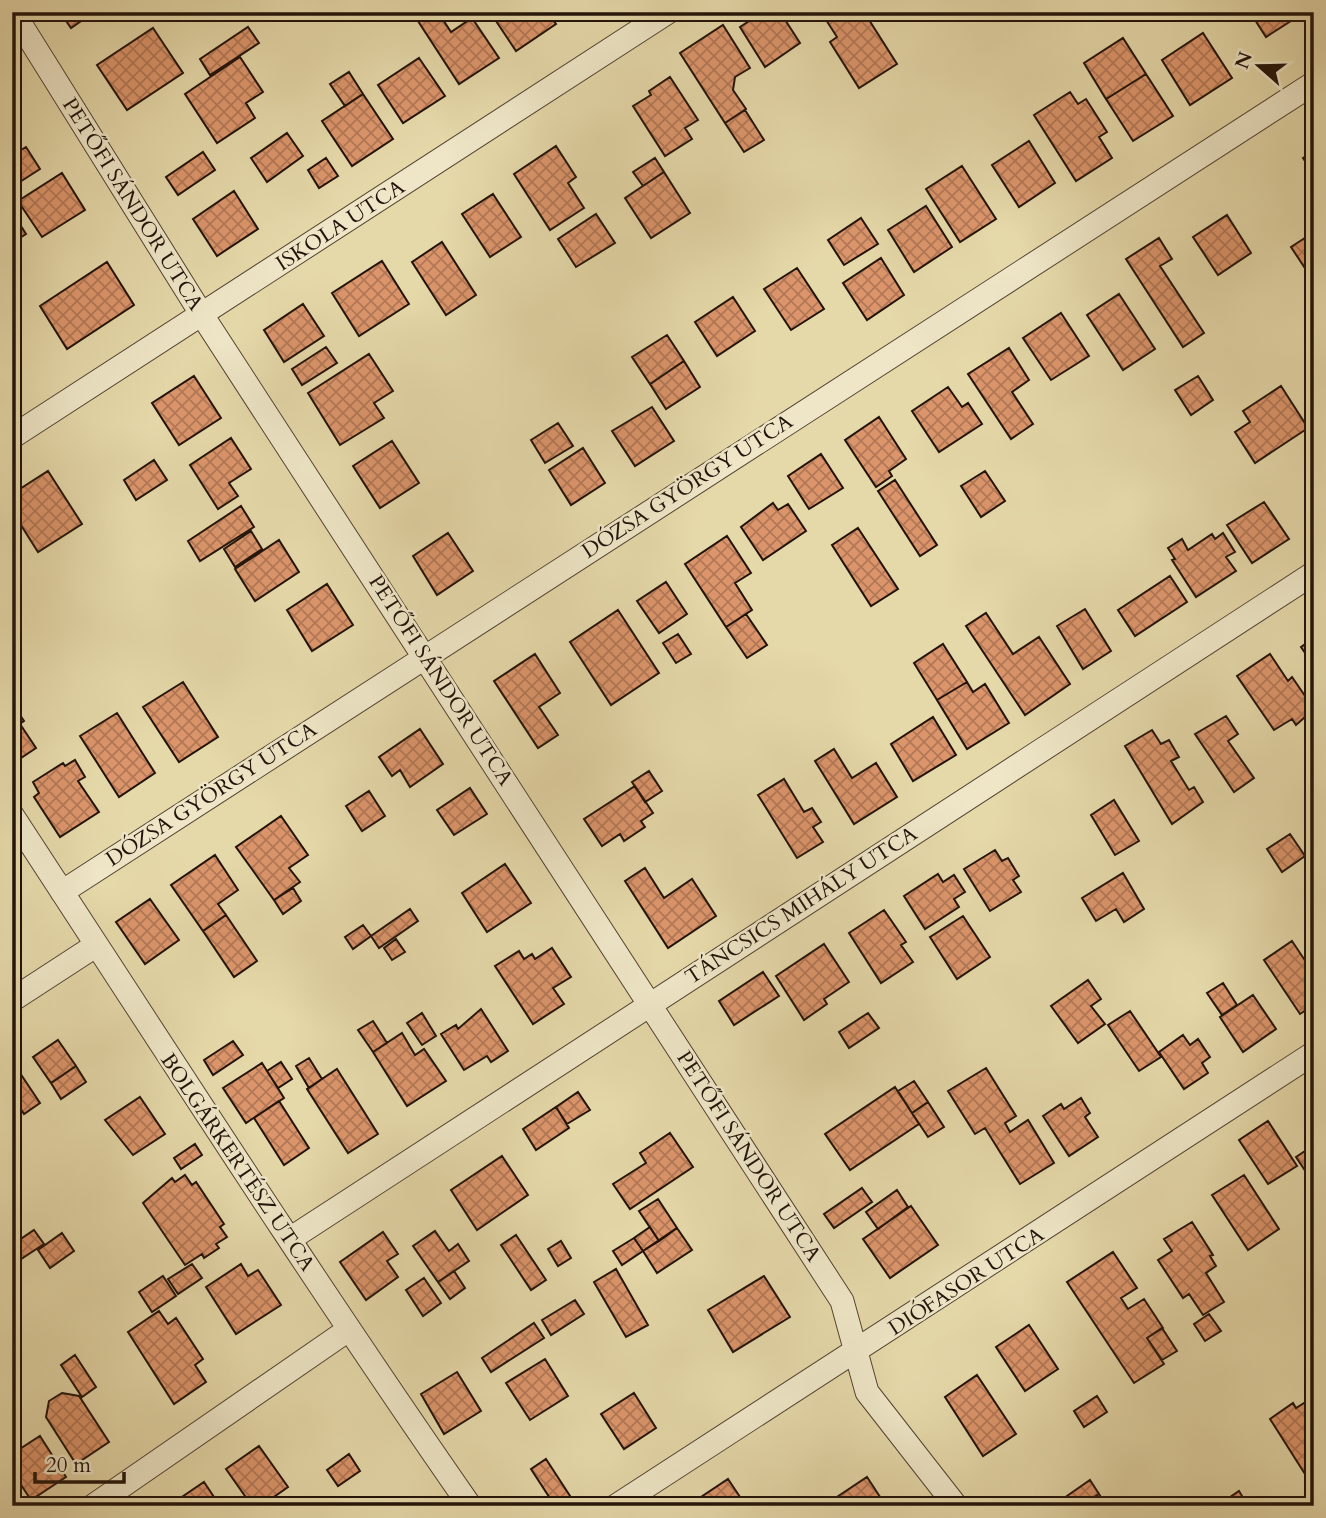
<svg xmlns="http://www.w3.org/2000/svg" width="1326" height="1518" font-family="Cardo,serif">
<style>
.building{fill:url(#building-cross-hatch);stroke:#22130a;stroke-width:2}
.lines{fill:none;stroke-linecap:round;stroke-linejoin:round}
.street-casing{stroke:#534432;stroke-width:25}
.street{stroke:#eee6c7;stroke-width:23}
.labels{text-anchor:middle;stroke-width:5;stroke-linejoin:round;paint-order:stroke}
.street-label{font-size:21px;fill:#22130a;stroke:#eee6c7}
</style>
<defs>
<pattern id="building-cross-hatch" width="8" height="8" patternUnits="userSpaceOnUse" patternTransform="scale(1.75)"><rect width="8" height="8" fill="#dc956b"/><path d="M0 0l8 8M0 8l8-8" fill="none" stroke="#b27856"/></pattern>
</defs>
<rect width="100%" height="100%" fill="#e5d8a9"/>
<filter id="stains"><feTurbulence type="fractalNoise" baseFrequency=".00286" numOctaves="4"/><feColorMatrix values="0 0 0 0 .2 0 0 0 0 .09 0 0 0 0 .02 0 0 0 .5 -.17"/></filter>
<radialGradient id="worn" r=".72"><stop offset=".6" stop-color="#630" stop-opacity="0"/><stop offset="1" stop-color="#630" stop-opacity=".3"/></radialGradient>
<path class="building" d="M60,12H94L71,28Z
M425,12H438L451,32L472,18L499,58L459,84L416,18Z
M490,12H548L556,24L516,51Z
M763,12H780L800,43L765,67L740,27Z
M821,12H864L897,64L859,88L830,42L837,37Z
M1250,12H1305L1266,37Z
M723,25L750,68L735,77L733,90L746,109L725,123L680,53Z
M248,27L259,43L210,75L200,59Z
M153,28L183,73L127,110L97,65Z
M1203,33L1232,78L1190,105L1162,60Z
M1123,38L1146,74L1106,99L1084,63Z
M240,57L263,92L246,103L255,118L217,143L185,94Z
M419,58L445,96L403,123L378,85Z
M349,72L363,94L345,106L330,84Z
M1146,74L1173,116L1133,141L1106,99Z
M670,77L698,120L685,128L692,139L665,156L633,106L651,95L649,91Z
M1070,92L1078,104L1086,99L1107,132L1099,137L1112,158L1076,181L1034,115Z
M363,94L393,139L352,166L322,121Z
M745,110L764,140L744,152L725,123Z
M287,133L303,156L267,182L251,158Z
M12,141L19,151L26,147L40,169L12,187Z
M1029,141L1055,183L1019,207L992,165Z
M556,146L576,177L568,183L584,208L550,230L514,174Z
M1314,151V174L1303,158Z
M203,152L215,170L178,195L166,177Z
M326,158L338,176L319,188L308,170Z
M655,158L664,172L643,186L633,172Z
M962,166L996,219L960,242L926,189Z
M664,172L690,213L651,238L625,198Z
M62,173L85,210L42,237L18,201Z
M234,191L258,229L217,256L193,219Z
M493,194L521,237L490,257L462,214Z
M926,206L952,247L914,272L888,230Z
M12,212L26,234L12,243Z
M596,214L615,243L576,267L558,239Z
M1227,215L1251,253L1218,275L1193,237Z
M861,218L878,244L844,265L828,240Z
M1314,232V282L1291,247Z
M1159,238L1172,259L1160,266L1204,333L1183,347L1126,259Z
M442,242L476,295L446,315L412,262Z
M881,258L904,295L867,320L843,283Z
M382,261L409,304L359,336L332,293Z
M107,262L134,305L67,349L40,306Z
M797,268L824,309L791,330L764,289Z
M1119,294L1155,349L1123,370L1087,315Z
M733,297L755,331L717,356L695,322Z
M303,304L324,336L284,362L264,330Z
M1061,313L1089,356L1051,380L1023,338Z
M667,335L684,361L650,384L632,357Z
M326,347L337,363L302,385L292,369Z
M1009,348L1029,380L1012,392L1033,424L1011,439L968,374Z
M369,354L393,391L374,403L384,418L340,445L308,393Z
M684,361L700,387L666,409L650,384Z
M194,376L221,418L179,445L152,403Z
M1198,376L1213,400L1191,415L1175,390Z
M1281,386L1308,428L1255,463L1235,432L1250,422L1243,411Z
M948,387L962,407L968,403L982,424L939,452L912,411Z
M652,407L674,441L635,466L612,431Z
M879,417L906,459L889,471L892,476L876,487L845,440Z
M558,423L573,446L545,463L531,440Z
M231,438L251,469L229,483L238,496L218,509L190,465Z
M392,441L419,483L380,508L353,466Z
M583,448L605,483L571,505L549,470Z
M821,454L843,488L809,509L788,476Z
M154,460L167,480L136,500L124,480Z
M48,471L82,524L38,552L12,511V494Z
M985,471L1005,501L981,517L961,486Z
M895,480L937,545L920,556L878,491Z
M1264,502L1289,539L1252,563L1227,525Z
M773,503L778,510L788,504L806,531L763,560L741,527Z
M241,506L254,527L200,561L188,541Z
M858,528L898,589L871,606L832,545Z
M251,531L262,549L235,567L224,549Z
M448,533L473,571L437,595L413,556Z
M1223,533L1235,552L1226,557L1236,571L1196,597L1172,560L1175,559L1168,548L1182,539L1188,550L1212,534L1215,539Z
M727,536L751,573L735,583L752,610L726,627L685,564Z
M279,540L299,572L255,601L235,569Z
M1170,576L1187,602L1135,636L1118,610Z
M666,582L687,614L659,633L637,601Z
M327,584L353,625L312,651L287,610Z
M1085,609L1111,651L1083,669L1057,626Z
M618,610L659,673L611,705L570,642Z
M986,613L1013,654L1039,637L1070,684L1025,715L966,626Z
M746,614L767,645L747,658L726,627Z
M678,634L691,654L676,663L663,643Z
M1314,638V666L1301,647Z
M943,644L967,682L937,700L914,663Z
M535,654L560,693L539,707L558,735L538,748L494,681Z
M1270,654L1288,681L1292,677L1314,709L1296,725L1292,719L1274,730L1237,676Z
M183,682L218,737L179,762L143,707Z
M967,682L973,692L985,684L1009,723L967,749L937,700Z
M12,703L24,721L12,729Z
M117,713L155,773L119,797L80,736Z
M1226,716L1238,734L1228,741L1254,778L1234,792L1195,734Z
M933,717L956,755L913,781L891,744Z
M20,724L36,748L12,764V729Z
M420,729L443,764L410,787L400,770L392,776L379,757Z
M1152,730L1161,744L1169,740L1179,757L1171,761L1189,790L1194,787L1203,802L1172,824L1125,746Z
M834,749L852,778L876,763L897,797L854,824L815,761Z
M75,760L85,777L78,781L99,812L60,837L34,797L39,793L33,782L63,763L65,766Z
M649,771L662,791L645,802L632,782Z
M784,779L804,812L812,808L821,822L813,827L823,842L797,858L758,795Z
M635,786L653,813L641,821L645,827L624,841L620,834L602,846L584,819Z
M470,788L487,814L454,835L437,810Z
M369,791L385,816L362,831L346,806Z
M1114,800L1139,841L1115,855L1091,815Z
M281,816L308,855L289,868L300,882L274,900L236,847Z
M1290,834L1305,856L1282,872L1267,849Z
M995,850L1002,861L1008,858L1019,876L1013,880L1021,892L990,911L964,869Z
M215,855L238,890L218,904L226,915L203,931L171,885Z
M505,864L531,903L487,932L462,893Z
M645,868L664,898L692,879L716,916L668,948L625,881Z
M1123,873L1144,909L1124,922L1116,909L1096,921L1082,898Z
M938,874L943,882L954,875L965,892L954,899L959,907L925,929L904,896Z
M293,888L301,901L283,914L274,900Z
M150,899L179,940L145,964L116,922Z
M410,909L418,921L379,948L371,936Z
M884,910L906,942L901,945L913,962L881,983L849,933Z
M226,915L257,961L234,977L203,931Z
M963,916L990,957L957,979L930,937Z
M363,925L371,936L353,949L345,937Z
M396,939L405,952L392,960L384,948Z
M1292,941L1314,974V1005L1300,1014L1264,960Z
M824,944L849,982L824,999L827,1004L804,1020L776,976Z
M552,948L571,977L553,988L564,1004L533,1024L495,966L519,951L524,959L532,954L535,959Z
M763,972L779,996L734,1025L719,1001Z
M1088,980L1101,999L1091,1006L1105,1024L1078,1043L1051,1006Z
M1223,983L1237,1005L1222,1015L1207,993Z
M1253,995L1276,1029L1243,1052L1220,1017Z
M481,1009L508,1051L491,1062L487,1056L464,1070L441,1034L456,1025L458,1029Z
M1130,1011L1161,1057L1139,1071L1108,1025Z
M422,1013L436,1036L422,1045L407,1023Z
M868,1013L879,1028L849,1048L839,1032Z
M373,1021L387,1043L373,1052L358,1030Z
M402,1033L415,1055L424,1049L446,1081L407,1106L373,1052Z
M1183,1035L1190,1045L1198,1039L1210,1057L1202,1063L1208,1073L1184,1089L1159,1052Z
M58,1040L76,1066L51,1083L33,1057Z
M233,1041L243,1055L213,1075L204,1060Z
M309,1058L322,1079L309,1088L296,1066Z
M281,1062L292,1079L278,1088L267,1071Z
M262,1063L284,1098L246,1123L223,1088Z
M76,1066L86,1082L61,1099L51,1083Z
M16,1067L40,1103L24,1114L12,1096V1070Z
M986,1068L1016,1116L1005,1123L1010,1132L1028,1120L1054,1163L1020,1184L985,1128L975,1134L948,1091Z
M337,1069L378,1134L348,1153L307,1089Z
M914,1081L928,1102L912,1113L898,1091Z
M895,1087L919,1124L850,1170L825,1134Z
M578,1092L590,1110L567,1124L556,1107Z
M140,1097L165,1134L133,1155L105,1120Z
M1081,1098L1090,1113L1085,1117L1098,1137L1069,1156L1043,1116L1061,1104L1064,1109Z
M279,1101L309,1148L284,1165L254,1118Z
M928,1102L944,1127L928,1137L912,1113Z
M556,1107L569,1128L536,1150L523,1129Z
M1268,1121L1297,1166L1268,1184L1239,1140Z
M670,1133L693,1167L630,1209L613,1184L646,1163L640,1153Z
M195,1144L202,1155L181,1169L174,1158Z
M1314,1145V1184L1296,1157Z
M502,1156L528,1195L477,1230L451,1190Z
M185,1175L192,1185L196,1182L224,1224L220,1227L227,1237L216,1244L219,1248L204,1258L202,1254L185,1265L143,1203L172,1178L175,1182Z
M1244,1175L1279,1229L1248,1250L1212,1195Z
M862,1188L872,1202L834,1228L824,1214Z
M897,1190L908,1207L878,1229L866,1212Z
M658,1199L677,1228L659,1241L639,1211Z
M911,1206L938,1245L890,1278L863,1239Z
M1192,1222L1213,1255L1210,1256L1216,1266L1206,1273L1224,1302L1203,1315L1189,1294L1183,1298L1158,1260L1172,1251L1164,1239Z
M650,1227L659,1241L643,1251L634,1238Z
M677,1228L692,1250L657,1273L643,1251Z
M34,1230L44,1244L15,1263L12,1245Z
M435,1231L449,1251L458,1244L469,1261L438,1282L413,1246Z
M383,1232L398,1254L387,1261L398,1277L366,1300L340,1262Z
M62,1233L74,1251L50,1268L38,1250Z
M516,1235L546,1280L531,1290L501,1245Z
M634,1238L643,1251L622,1265L613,1251Z
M561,1241L571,1258L558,1266L548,1249Z
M1113,1252L1137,1288L1121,1298L1128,1309L1144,1299L1163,1328L1147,1338L1164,1364L1134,1383L1067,1282Z
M192,1264L202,1278L178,1294L168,1279Z
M241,1264L248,1276L258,1270L281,1305L236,1334L206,1287Z
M616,1269L648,1325L626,1337L594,1282Z
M454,1271L465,1288L450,1299L438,1282Z
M163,1276L176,1296L152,1312L139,1292Z
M764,1276L790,1317L733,1352L708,1310Z
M424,1278L441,1303L423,1316L406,1290Z
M575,1300L584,1314L551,1335L542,1320Z
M159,1311L168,1324L176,1318L203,1359L195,1365L206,1382L174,1404L128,1332Z
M1209,1314L1221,1331L1205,1341L1194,1324Z
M534,1323L544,1338L491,1372L482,1358Z
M1029,1325L1058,1369L1025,1391L996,1347Z
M1162,1328L1177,1351L1162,1360L1147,1338Z
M75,1355L96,1387L82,1397L61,1365Z
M545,1359L568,1396L530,1420L506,1383Z
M457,1372L481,1411L444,1434L421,1394Z
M977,1375L1016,1434L983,1456L945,1397Z
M62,1393L79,1396L109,1442L76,1464L46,1417L49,1401Z
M634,1393L656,1428L624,1449L601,1414Z
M1097,1396L1107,1412L1084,1427L1074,1411Z
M1312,1398L1314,1471L1305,1474L1270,1419L1293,1403L1296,1408Z
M40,1436L66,1477L31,1500L12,1471V1454Z
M259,1446L288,1487L261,1506H252L226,1469Z
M349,1454L360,1471L338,1486L327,1470Z
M546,1459L572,1499L562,1506H555L531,1469Z
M867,1477L886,1506H875L869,1497L857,1506H835L831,1501Z
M728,1479L742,1500L734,1506H703L698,1499Z
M1090,1480L1099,1494L1081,1506H1074L1067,1496Z
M204,1482L220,1506H175L173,1503Z
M1239,1491L1248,1506H1217Z
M1099,1494L1107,1506H1081Z"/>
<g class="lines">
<defs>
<path id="street" d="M13,12L202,315L842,1301L867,1392L956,1506
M12,437L668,12
M12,815C163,1046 312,1279 470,1506
M62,892L1314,83
M12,1000L95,946
M290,1239L1314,573
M93,1506L348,1330
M616,1506L1314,1053"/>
</defs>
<use href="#street" class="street-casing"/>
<use href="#street" class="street"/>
</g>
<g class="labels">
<g class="street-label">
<text transform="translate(133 204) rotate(58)" y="7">PETŐFI SÁNDOR UTCA</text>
<text transform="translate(340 225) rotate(-33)" y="7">ISKOLA UTCA</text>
<text transform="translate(687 486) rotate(-33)" y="7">DÓZSA GYÖRGY UTCA</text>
<text transform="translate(441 680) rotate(57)" y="7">PETŐFI SÁNDOR UTCA</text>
<text transform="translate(211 794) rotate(-33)" y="7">DÓZSA GYÖRGY UTCA</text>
<text transform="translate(801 905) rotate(-33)" y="7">TÁNCSICS MIHÁLY UTCA</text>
<text transform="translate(749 1156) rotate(57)" y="7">PETŐFI SÁNDOR UTCA</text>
<text transform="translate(238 1162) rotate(56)" y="7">BOLGÁRKERTÉSZ UTCA</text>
<text transform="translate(966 1281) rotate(-33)" y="7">DIÓFASOR UTCA</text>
</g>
</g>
<rect width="1326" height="1518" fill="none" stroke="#e5d8a9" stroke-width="42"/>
<rect x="14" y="14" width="1298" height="1490" fill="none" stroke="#22130a" stroke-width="3.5"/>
<rect x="21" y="21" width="1284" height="1476" fill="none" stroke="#22130a" stroke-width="2"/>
<g transform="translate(1259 66) rotate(290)" stroke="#eee6c7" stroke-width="5" paint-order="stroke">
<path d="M0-5L12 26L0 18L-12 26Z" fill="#22130a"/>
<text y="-10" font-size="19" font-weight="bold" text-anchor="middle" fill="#22130a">N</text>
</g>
<path d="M35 1472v10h89v-10" fill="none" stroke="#22130a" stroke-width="3.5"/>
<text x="46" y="1472" font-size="21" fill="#22130a" stroke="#eee6c7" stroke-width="5" paint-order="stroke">20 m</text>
<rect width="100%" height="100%" filter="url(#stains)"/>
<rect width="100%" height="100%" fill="url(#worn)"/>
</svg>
